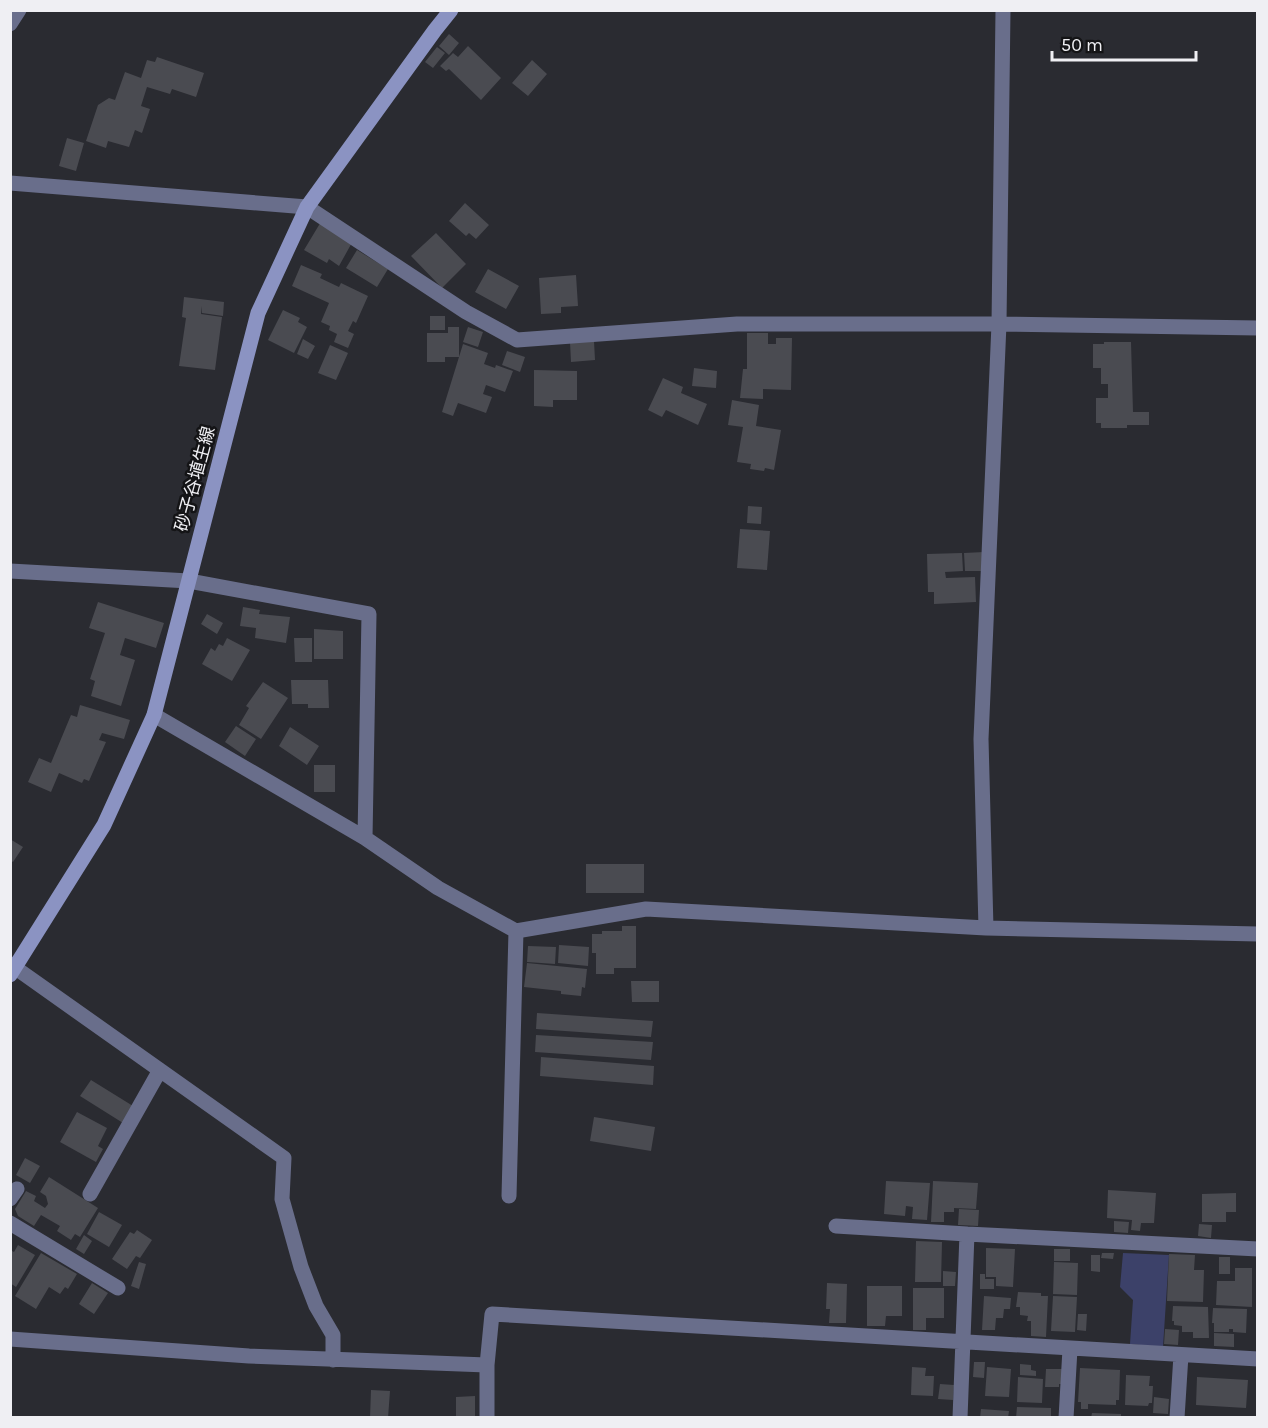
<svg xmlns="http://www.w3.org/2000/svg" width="1268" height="1428" font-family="Karla,'Noto Sans JP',sans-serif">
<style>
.green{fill:#3c4169}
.building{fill:#4a4b51}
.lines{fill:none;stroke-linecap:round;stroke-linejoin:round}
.street{stroke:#696e8b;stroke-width:15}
.secondary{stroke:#8b93c2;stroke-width:15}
.labels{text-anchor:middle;stroke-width:5;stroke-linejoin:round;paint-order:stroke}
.street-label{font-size:18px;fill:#efeff3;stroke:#141416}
</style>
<rect width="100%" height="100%" fill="#2a2b31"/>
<path class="green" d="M1123,1253L1169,1255L1163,1347L1130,1344L1133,1300L1120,1287Z"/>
<path class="building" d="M449,34L459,43L449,55L439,46Z
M468,46L501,78L481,100L449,69L446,71L440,66L453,53L458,57Z
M437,47L445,53L433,68L425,62Z
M157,57L204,73L196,97L172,89L170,94L147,87L141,106L150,109L142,133L135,130L129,147L108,141L106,148L86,141L98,105L109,98L115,100L125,72L141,78L147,60L155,62Z
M532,60L547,74L528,96L512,83Z
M67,138L84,143L76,171L59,166Z
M465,203L489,225L476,239L469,233L466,236L449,221Z
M322,220L354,239L339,266L329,259L327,263L304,250Z
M436,233L466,264L442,288L411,256Z
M357,250L388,269L377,287L346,268Z
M301,265L322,274L320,278L339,287L341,283L368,296L356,323L353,321L348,331L354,334L348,348L334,342L337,334L329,330L330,326L321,322L329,303L292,286Z
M488,269L519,286L506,309L475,292Z
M576,275L578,306L561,307V313L541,314L539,278Z
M184,297L224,302L223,316L202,313V306L201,314L222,317L215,370L179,366L186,318L182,317Z
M283,310L300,318L298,322L307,327L294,353L268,340Z
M430,316H445V330H430Z
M448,327H459V357H445V362H427V333H448Z
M468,327L483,332L478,347L463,342Z
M747,333H768V344H776V338H792L791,390L763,389V399L740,398L743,369H747Z
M303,339L315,346L308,359L297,354Z
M594,341L595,360L571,362L570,342Z
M1104,342H1131L1133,412H1149V425H1127V428H1101V423H1096V398H1108V384H1101V368H1093V344H1104Z
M463,344L488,353L484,364L495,368L496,365L513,371L505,392L486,385L483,394L492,397L486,413L458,403L453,416L442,412Z
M330,345L348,353L336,380L318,373Z
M507,351L525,357L520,372L502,365Z
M694,368L717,371L716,388L692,386Z
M534,370L577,371V400H553V407L534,406Z
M663,378L683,387L681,393L707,404L698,425L666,410L662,417L648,410Z
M732,400L759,405L756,426L781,430L774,470L765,468L764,471L750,469L751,464L737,462L743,427L728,425Z
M748,506L762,507L761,524L747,523Z
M740,529L770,531L767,570L737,568Z
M984,552L985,571H965L964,553Z
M962,553L963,571L945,572L946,578L975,577L976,602L934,604V592H928L927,554Z
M98,602L164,623L156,648L125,638L120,655L135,660L121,706L91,696L95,681L90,679L105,633L89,628Z
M243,607L260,610L259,614L290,617L286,643L255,638L256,628L240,626Z
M207,614L223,623L217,634L201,624Z
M314,629L343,631V659H314Z
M227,638L250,650L232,681L202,664L211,648L215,651L219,644L223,646Z
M294,638H312V662H295Z
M291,680H328L329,708H308V704H292Z
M263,682L288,698L261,739L239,725L249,708L246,706Z
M80,705L130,720L124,739L102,733L99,740L106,742L89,781L84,779L82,783L59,773L51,792L28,782L39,758L51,763L71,715L77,717Z
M236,726L256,739L245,756L225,742Z
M290,727L319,746L307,765L279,746Z
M314,765H335V792H314Z
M10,839L23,847L13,862L10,860Z
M586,864H644V893H586Z
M622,926H636V968H614V974H596V953H592V934H602V931H622Z
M559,945L589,947L588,966L558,963Z
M528,946L556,947L555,964L527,962Z
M527,963L587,969L585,988L582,987L581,996L561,994V991L524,987Z
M631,981H659V1002H632Z
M537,1013L653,1021L651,1037L536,1029Z
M536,1035L653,1042L651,1060L535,1052Z
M541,1057L654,1066L653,1085L540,1076Z
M91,1080L133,1106L123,1123L80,1096Z
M77,1112L107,1128L98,1146L103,1149L96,1162L60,1142Z
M594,1117L655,1127L651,1151L590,1141Z
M25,1158L40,1166L30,1183L16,1175Z
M49,1177L98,1208L80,1237L75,1234L71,1240L57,1231L60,1226L41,1215L34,1226L18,1216L15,1209L26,1191L36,1196L34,1201L45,1208L48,1204L46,1196L40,1192Z
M886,1181L930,1183L927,1220L912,1219L913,1207L906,1206L905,1216L884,1214Z
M933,1181L978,1183L976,1209L954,1208V1212H944V1222H931Z
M1108,1190L1156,1193L1154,1223H1141L1140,1231L1131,1230L1132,1220L1107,1218Z
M1236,1193V1212H1226V1222H1202V1194Z
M959,1209L979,1210L978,1226L958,1225Z
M99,1212L122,1225L109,1247L87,1234Z
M1114,1221L1129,1222L1128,1233L1114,1232Z
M1199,1224L1212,1225L1211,1238L1198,1236Z
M137,1230L152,1240L140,1258L136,1256L127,1269L112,1259L130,1232L134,1234Z
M84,1235L92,1241L84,1254L76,1249Z
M916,1241L942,1242L941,1282H915Z
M18,1245L35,1255L16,1287L10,1283V1250L14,1252Z
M986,1248L1015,1249L1013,1287L996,1286V1277H986Z
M1054,1249H1070V1261H1054Z
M41,1253L77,1274L68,1289L65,1287L60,1294L49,1287L36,1309L15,1296Z
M1102,1253H1114L1113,1259L1101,1258Z
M1169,1254L1195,1255L1194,1270H1204L1203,1302L1167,1301Z
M1091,1255H1100V1272L1091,1271Z
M1219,1257H1230V1274H1219Z
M139,1262L146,1264L139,1289L131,1286Z
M1054,1262L1078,1263L1077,1295L1053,1294Z
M1235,1268H1252V1307L1216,1305L1217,1281H1235Z
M943,1271L956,1272L955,1286H943Z
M980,1274H985V1279H994V1289H980Z
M92,1283L108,1293L94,1314L79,1304Z
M827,1283L847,1284L846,1323H829L830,1309H826Z
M867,1286H902V1316H886L885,1326H867Z
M913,1288H944V1318H926V1330H913Z
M1018,1292L1041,1293V1296H1048L1046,1337L1031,1336V1321H1027L1028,1316L1020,1315V1307H1016Z
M984,1296L1011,1298L1010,1309H1004L1003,1318H996L995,1330H982Z
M1053,1296L1077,1297L1075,1332L1051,1331Z
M1173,1306L1208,1307L1209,1338H1193V1332H1182V1326L1174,1325V1321H1172Z
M1213,1308L1247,1309L1246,1333L1233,1332V1329H1229V1332H1214V1323H1212Z
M1078,1314H1087L1086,1331L1077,1330Z
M1165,1329L1179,1330L1178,1345L1164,1344Z
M1214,1333L1234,1334V1347L1214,1346Z
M974,1362H985L984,1378L973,1377Z
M1020,1364L1031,1365V1370L1036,1371V1376L1020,1375Z
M912,1367L926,1368L925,1376H934L933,1396L911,1395Z
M987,1367L1011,1369L1009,1397L985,1396Z
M1080,1368L1120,1370L1119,1400H1116V1405L1088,1404V1409H1081V1402H1078Z
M1046,1369H1063L1062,1384H1059V1387H1045Z
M1126,1375L1150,1376L1149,1386H1153L1152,1403H1149L1148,1406L1125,1405Z
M1018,1377L1043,1379L1042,1403L1017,1402Z
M1197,1377L1248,1380L1246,1408L1196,1405Z
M940,1384L954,1385L953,1400L938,1399Z
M371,1390L390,1391L388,1418H370Z
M475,1396V1418H456V1397Z
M1154,1397L1169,1399L1168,1414L1153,1413Z
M1017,1407L1051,1408V1418H1016Z
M981,1409L1009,1411L1008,1418H980Z
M1092,1413L1121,1414V1418H1091Z"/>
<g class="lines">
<path class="street" d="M10,24L19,10
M10,183L307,207L466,312L517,340L737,324H999L1258,328
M10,571L189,581L369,614L365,838
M154,715L365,838L438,888L516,931L646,909L986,928L1258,934
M986,928L981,739L999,324L1003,10
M10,964L284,1158L282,1199L301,1267L316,1306L333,1335V1360
M90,1194L160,1070
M509,1196L516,931
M10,1199L17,1189
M10,1223L118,1288
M836,1226L967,1234
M10,1339L249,1356L487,1365
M487,1418V1365L492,1314L1258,1359
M960,1418L967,1234L1258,1249
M1066,1418L1070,1349
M1177,1418L1181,1355"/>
<path class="secondary" d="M10,975L104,825L154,715L258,313L307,207L435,30L451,10"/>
</g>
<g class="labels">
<g class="street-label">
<text transform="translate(195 479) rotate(-75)" y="6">砂子谷埴生線</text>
</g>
</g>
<rect width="1268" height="1428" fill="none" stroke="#efeff3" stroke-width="24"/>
<path d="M1052 51v9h144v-9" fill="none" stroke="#efeff3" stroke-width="3"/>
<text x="1061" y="51" font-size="18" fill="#efeff3" stroke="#141416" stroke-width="4.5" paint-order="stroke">50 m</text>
</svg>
